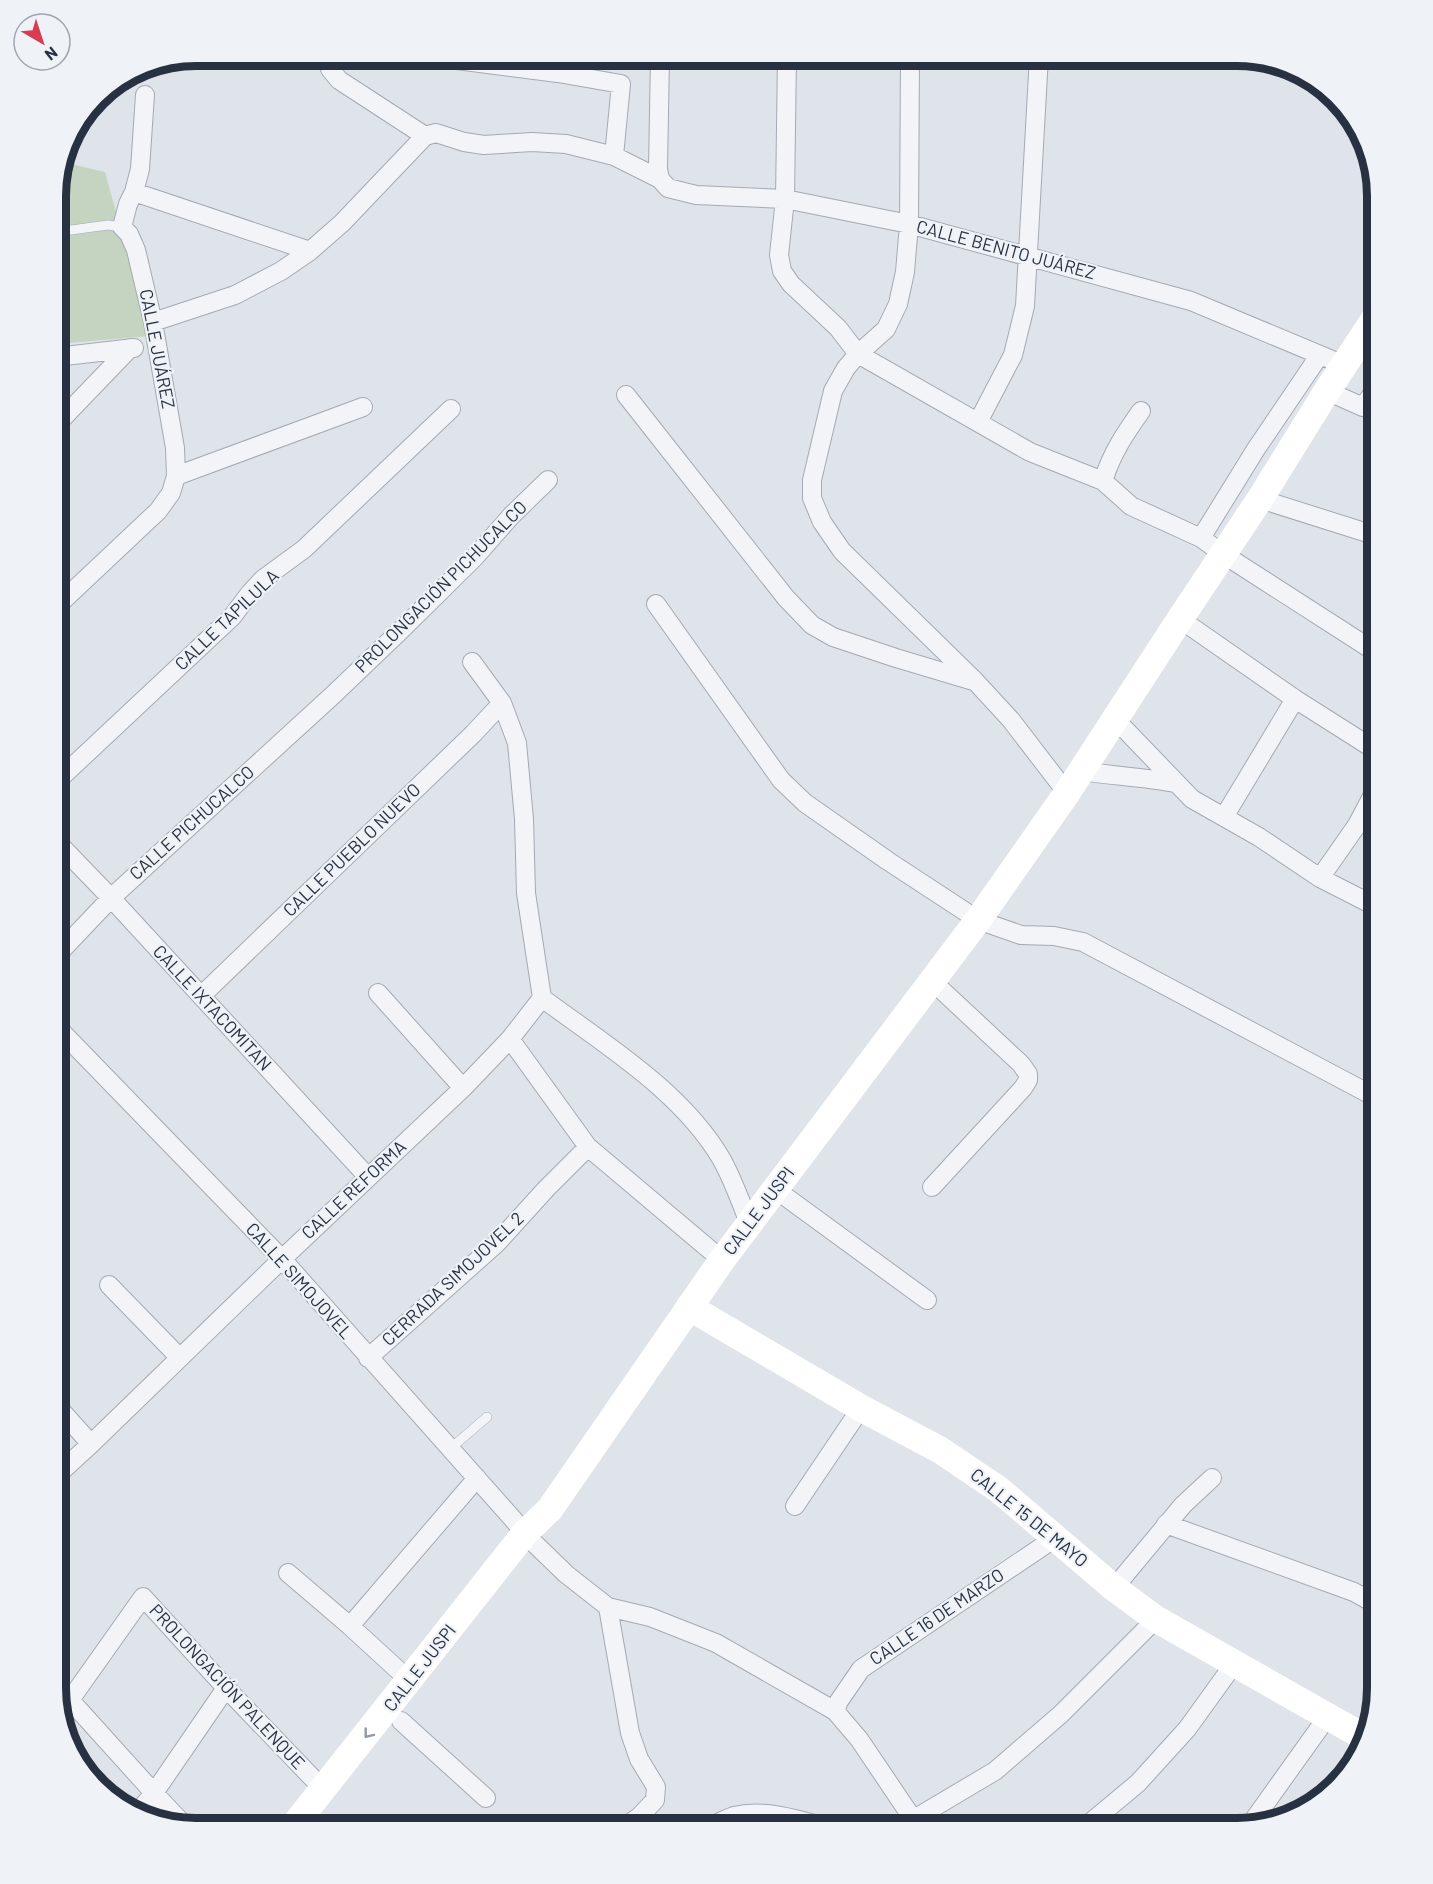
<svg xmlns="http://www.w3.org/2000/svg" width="1433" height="1884" font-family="Barlow,sans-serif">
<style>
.green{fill:#c5d4c0}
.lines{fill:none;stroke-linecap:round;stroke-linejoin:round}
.lane-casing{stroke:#a4aab4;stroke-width:10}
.street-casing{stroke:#a4aab4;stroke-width:20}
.lane{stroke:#f2f4f7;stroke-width:9}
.street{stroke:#f2f4f7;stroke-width:18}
.secondary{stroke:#fff;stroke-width:27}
.oneway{stroke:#9398a0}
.labels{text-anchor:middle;stroke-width:4.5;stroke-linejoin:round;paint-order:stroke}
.street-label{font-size:18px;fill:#273142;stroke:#eff2f7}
.rim{fill:none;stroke:#273142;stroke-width:8}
</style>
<rect width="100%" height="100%" fill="#dfe3ea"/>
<path class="green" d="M62,162L105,172L150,336L56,344V187Z"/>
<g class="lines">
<defs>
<path id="lane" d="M56,232L108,225L122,227
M451,1448L487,1417"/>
<path id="street" d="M334,56L330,69L339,80L425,136
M426,56L558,73L621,84L614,156
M787,56L785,199L779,255L782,271L791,284L838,328L858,354L1030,452L1103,481L1131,506L1201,538L1223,554L1377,653
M910,56L909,224L905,272L898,304L886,329L858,354L846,368L833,391L812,480V498L822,522L842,551L975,681L1011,720L1067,793
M660,179L658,169L660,56
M134,192L310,251
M153,322L235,295L281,271L310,251L342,223L425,136L436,133L464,142L484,145L532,142L566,144L614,156L660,179L668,188L696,195L785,199L909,224L1191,301L1344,365
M56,357L134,348
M1327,391L1363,407L1377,387
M626,395L786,598L812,625L833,637L896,658L973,681
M978,422L1013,355L1025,306L1039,56
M56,425L130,348
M176,476L363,407
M1103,481C1112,453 1124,435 1141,411
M1260,499L1377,536
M1201,538L1256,449L1319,356
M656,604L781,780L805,803L888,861L978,920L1021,935L1054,936L1083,942L1377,1098
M56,607L158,511L171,493L176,476L175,448L153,322L136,250L129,234L122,227L128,204L134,192L140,169L145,95
M1180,619L1295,699L1377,751
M472,662L502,703L517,743L524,819L526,893L542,998C604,1044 683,1092 722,1160C733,1180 741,1202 749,1223
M1116,720L1192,799L1259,837L1320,878L1377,907
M1082,771C1113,776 1144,777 1175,783
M56,782L232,617L250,593L263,579L304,549L451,409
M1224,817L1295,699
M56,841L111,898L367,1176
M1320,878L1357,825L1377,787
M56,956L111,898L333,695L400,631L474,558L511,516L548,480
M932,981L1021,1064L1028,1074V1080L1023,1088L932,1187
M378,993L463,1088
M201,996L473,734L502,703
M56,1026L282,1259L535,1544L566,1574L608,1607L650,1617L716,1643L835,1711L859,1739L919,1828
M510,1039L588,1147L722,1260
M775,1189L927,1300
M109,1285L179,1357
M368,1358L497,1243L546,1189L588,1147
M56,1405L91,1444
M56,1476L91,1444L282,1259L463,1088L510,1039L542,998
M795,1506L861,1408
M1166,1524L1354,1592L1377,1605
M288,1573L350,1626L410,1681
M1114,1588L1183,1505L1212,1478
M608,1607L630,1733L639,1759L656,1787L655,1800L639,1817
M350,1626L477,1478
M835,1711L839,1701L861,1669L1055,1538
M401,1721L486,1798
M137,1813L154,1793L226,1688
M318,1825L322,1828
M1250,1825L1328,1716
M185,1826L154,1793L70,1700L143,1597L226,1688L324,1790
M623,1828L639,1817L648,1828
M708,1828C716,1824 725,1819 734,1816C767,1808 798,1821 831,1828
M899,1828L995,1771L1061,1714L1156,1619
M1084,1828L1138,1783L1187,1729L1234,1664"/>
</defs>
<use href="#lane" class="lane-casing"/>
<use href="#street" class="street-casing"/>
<use href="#lane" class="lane"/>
<use href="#street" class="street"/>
<path class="secondary" d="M689,1307L861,1408L940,1450L998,1489L1114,1588L1156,1619L1364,1737
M292,1828L525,1533L550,1509L722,1260L978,920L1067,793L1180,619L1260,499L1327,391L1377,315"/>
</g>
<defs><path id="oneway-chevron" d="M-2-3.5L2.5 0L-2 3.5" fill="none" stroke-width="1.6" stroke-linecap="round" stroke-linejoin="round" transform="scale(1.5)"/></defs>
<use class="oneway" href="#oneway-chevron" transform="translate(368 1734) rotate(128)"/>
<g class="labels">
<g class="street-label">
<text transform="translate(1006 250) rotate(15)" y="6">CALLE BENITO JUÁREZ</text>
<text transform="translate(157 349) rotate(79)" y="6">CALLE JUÁREZ</text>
<text transform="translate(441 587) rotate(-45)" y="6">PROLONGACIÓN PICHUCALCO</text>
<text transform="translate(227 620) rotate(-44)" y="6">CALLE TAPILULA</text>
<text transform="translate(192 823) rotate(-42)" y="6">CALLE PICHUCALCO</text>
<text transform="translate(352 850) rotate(-44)" y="6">CALLE PUEBLO NUEVO</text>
<text transform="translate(212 1008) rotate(47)" y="6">CALLE IXTACOMITAN</text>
<text transform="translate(354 1190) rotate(-43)" y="6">CALLE REFORMA</text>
<text transform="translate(759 1211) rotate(-53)" y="6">CALLE JUSPI</text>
<text transform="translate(453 1279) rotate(-43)" y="6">CERRADA SIMOJOVEL 2</text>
<text transform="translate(299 1281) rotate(48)" y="6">CALLE SIMOJOVEL</text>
<text transform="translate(1029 1518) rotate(39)" y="6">CALLE 15 DE MAYO</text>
<text transform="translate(937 1617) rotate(-34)" y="6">CALLE 16 DE MARZO</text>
<text transform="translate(420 1668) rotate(-52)" y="6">CALLE JUSPI</text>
<text transform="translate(227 1687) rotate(47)" y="6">PROLONGACIÓN PALENQUE</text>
</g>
</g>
<path d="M0 0H1433V1884H0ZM196 66H1237A130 130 0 0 1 1367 196V1688A130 130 0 0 1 1237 1818H196A130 130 0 0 1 66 1688V196A130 130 0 0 1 196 66Z" fill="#eff2f7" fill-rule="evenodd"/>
<path class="rim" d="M196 66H1237A130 130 0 0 1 1367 196V1688A130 130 0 0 1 1237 1818H196A130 130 0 0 1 66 1688V196A130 130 0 0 1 196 66Z"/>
<g transform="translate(42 42) rotate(141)"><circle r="28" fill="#eff2f7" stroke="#9fa5af" stroke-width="1.5"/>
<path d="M0-4.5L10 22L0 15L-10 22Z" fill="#d83b54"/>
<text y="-9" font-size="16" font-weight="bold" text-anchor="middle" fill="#273142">N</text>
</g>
</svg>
